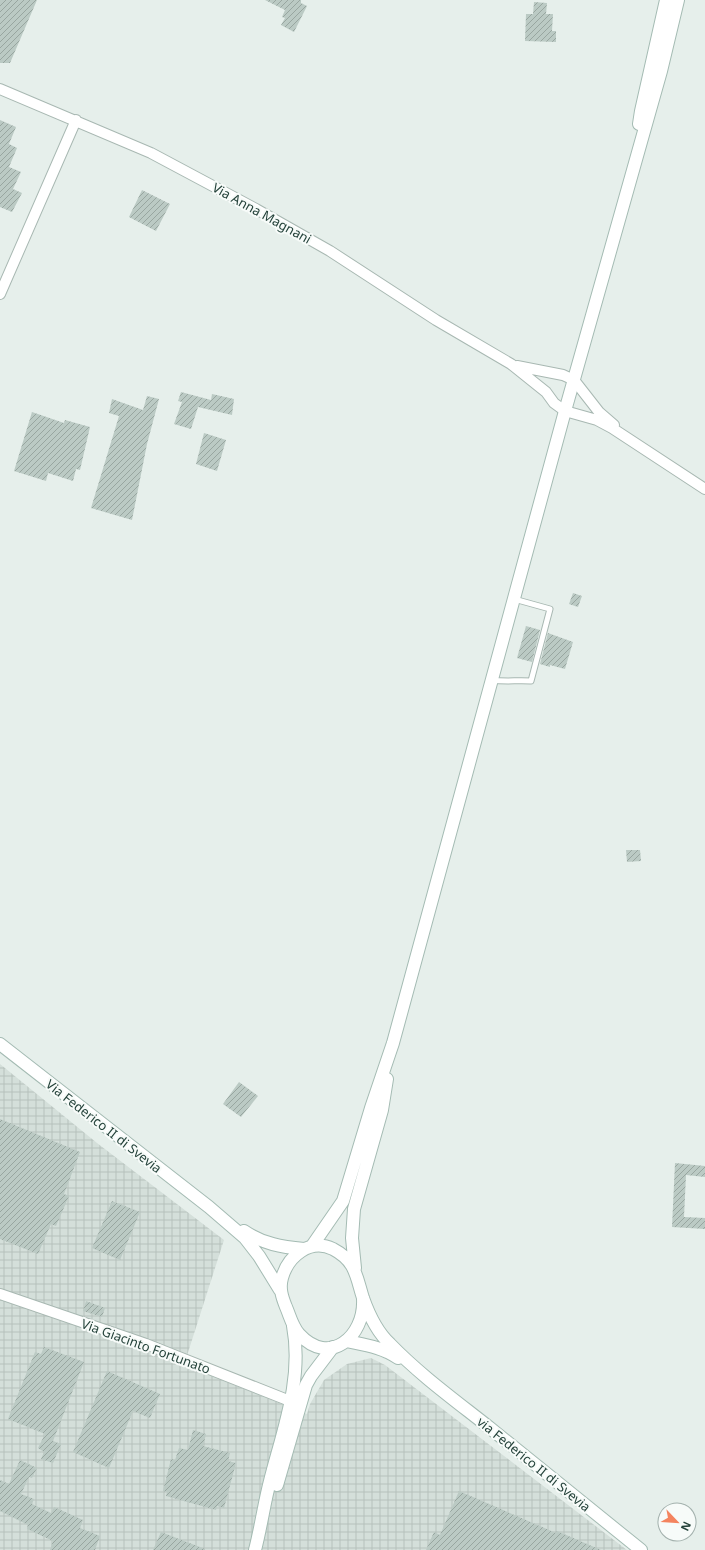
<svg xmlns="http://www.w3.org/2000/svg" width="705" height="1550" font-family="'Noto Sans',sans-serif">
<style>
.industrial{fill:url(#industrial-grid)}
.building{fill:url(#building-hatch)}
.lines{fill:none;stroke-linecap:round;stroke-linejoin:round}
.service-casing{stroke:#a8b8b2;stroke-width:7}
.minor-casing{stroke:#a8b8b2;stroke-width:12}
.secondary-casing{stroke:#a4bbb3;stroke-width:14}
.service{stroke:#fff;stroke-width:5}
.minor{stroke:#fff;stroke-width:10}
.secondary{stroke:#fff;stroke-width:12}
.labels{text-anchor:middle;stroke-width:4;stroke-linejoin:round;paint-order:stroke}
.street-label{font-size:13px;fill:#24423a;stroke:#f7fbf9}
</style>
<defs>
<pattern id="industrial-grid" width="8" height="8" patternUnits="userSpaceOnUse"><rect width="8" height="8" fill="#d4dfda"/><path d="M0 4h8M4 0v8" fill="none" stroke="#b6c1bc"/></pattern>
<pattern id="building-hatch" width="6" height="6" patternUnits="userSpaceOnUse"><rect width="6" height="6" fill="#bbcac4"/><path d="M-1 1l2-2M0 6l6-6M5 7l2-2" fill="none" stroke="#98a6a0"/></pattern>
</defs>
<rect width="100%" height="100%" fill="#e6efeb"/>
<path class="industrial" d="M0,1064L97,1143L224,1240L184,1365L307,1414L310,1404L324,1380L347,1364L371,1358L385,1365L627,1550H0Z"/>
<path class="building" d="M0,0H37L10,63H0Z
M265,0H301V3L307,6L294,32L281,25L285,18L282,17L285,10Z
M534,2L547,3L546,14H553L552,31H556V42L525,41L526,14H533Z
M0,120L16,127L9,144L17,148L9,167L21,172L13,189L22,193L12,212L0,207Z
M142,190L170,204L156,231L129,217Z
M181,392L211,400L212,394L234,399L232,415L198,407L191,429L174,424L182,402L178,401Z
M147,396L159,399L147,444L132,520L91,508L119,416L109,413L112,399L143,410Z
M32,412L64,423L65,420L90,427L80,470L76,469L73,481L48,473L46,481L14,471Z
M204,433L226,440L217,471L196,464Z
M573,593L582,596L578,607L569,604Z
M526,626L540,630L532,662L517,658Z
M548,633L573,642L565,669L550,665V667L540,664Z
M626,850H640L641,861L627,862Z
M239,1082L258,1096L241,1117L223,1104Z
M0,1119L80,1152L64,1194L69,1196L56,1226L51,1224L38,1254L0,1239Z
M675,1163L705,1166V1177L686,1175L684,1217L705,1218V1229L672,1227Z
M112,1201L140,1212L120,1260L92,1248Z
M86,1301L105,1308L102,1317L83,1311Z
M44,1347L84,1362L53,1441L61,1444L53,1463L41,1459L44,1452L38,1448L45,1434L8,1419L35,1352L41,1354Z
M107,1371L160,1394L150,1418L133,1411L109,1468L73,1452Z
M193,1430L206,1434L203,1446L230,1453L228,1461L236,1463L224,1508L217,1506L216,1510L166,1496L167,1492L163,1491L171,1459L175,1460L179,1448L188,1450Z
M20,1460L37,1468L32,1478L29,1477L21,1494L34,1499L32,1504L51,1513L54,1507L83,1520L80,1528L100,1536L95,1550H50L53,1541L27,1529L28,1525L0,1511V1480L9,1484Z
M459,1491L556,1533L557,1531L601,1550H426L434,1532L440,1535Z
M161,1532L205,1549V1550H153Z"/>
<g class="lines">
<defs>
<path id="service" d="M492,680C505,682 518,680 531,681L550,609L514,599"/>
<path id="minor" d="M0,89L151,153L256,209L330,251L436,320L511,364L546,392L554,403L565,411L597,420L612,428L705,489
M0,294L76,120
M517,366L563,375L574,380L599,412L614,425
M0,1294L146,1344L290,1401"/>
<path id="secondary" d="M639,124L641,111L666,0
M0,1044L209,1207L245,1238L259,1256L280,1290
M244,1231C263,1244 282,1247 304,1249
M312,1246L343,1201L371,1108L393,1043L565,411L661,71L678,0
M355,1268L352,1238L354,1209L382,1110L387,1079
M363,1299C365,1337 329,1367 299,1334C292,1326 290,1316 286,1307C282,1297 279,1288 282,1278C288,1256 310,1238 333,1249C356,1261 356,1276 363,1298C369,1315 377,1332 390,1344C420,1375 456,1401 490,1428C540,1469 591,1509 641,1550
M346,1341C365,1345 382,1347 398,1358
M277,1485L306,1385L311,1376L333,1347
M255,1550C261,1527 264,1504 270,1481C283,1430 303,1379 293,1326"/>
</defs>
<use href="#service" class="service-casing"/>
<use href="#minor" class="minor-casing"/>
<use href="#secondary" class="secondary-casing"/>
<use href="#service" class="service"/>
<use href="#minor" class="minor"/>
<use href="#secondary" class="secondary"/>
</g>
<g class="labels">
<g class="street-label">
<text transform="translate(262 213) rotate(29)" y="5">Via Anna Magnani</text>
<text transform="translate(104 1126) rotate(38)" y="5">Via Federico II di Svevia</text>
<text transform="translate(146 1346) rotate(20)" y="5">Via Giacinto Fortunato</text>
<text transform="translate(534 1464) rotate(39)" y="5">via Federico II di Svevia</text>
</g>
</g>
<g transform="translate(677 1522) rotate(115)"><circle r="19" fill="#f7fbf9" stroke="#a3b1ad"/>
<path d="M0-3L7 15L0 10L-7 15Z" fill="#f4845f"/>
<text y="-6" font-size="11" font-weight="bold" text-anchor="middle" fill="#24423a">N</text>
</g>
</svg>
